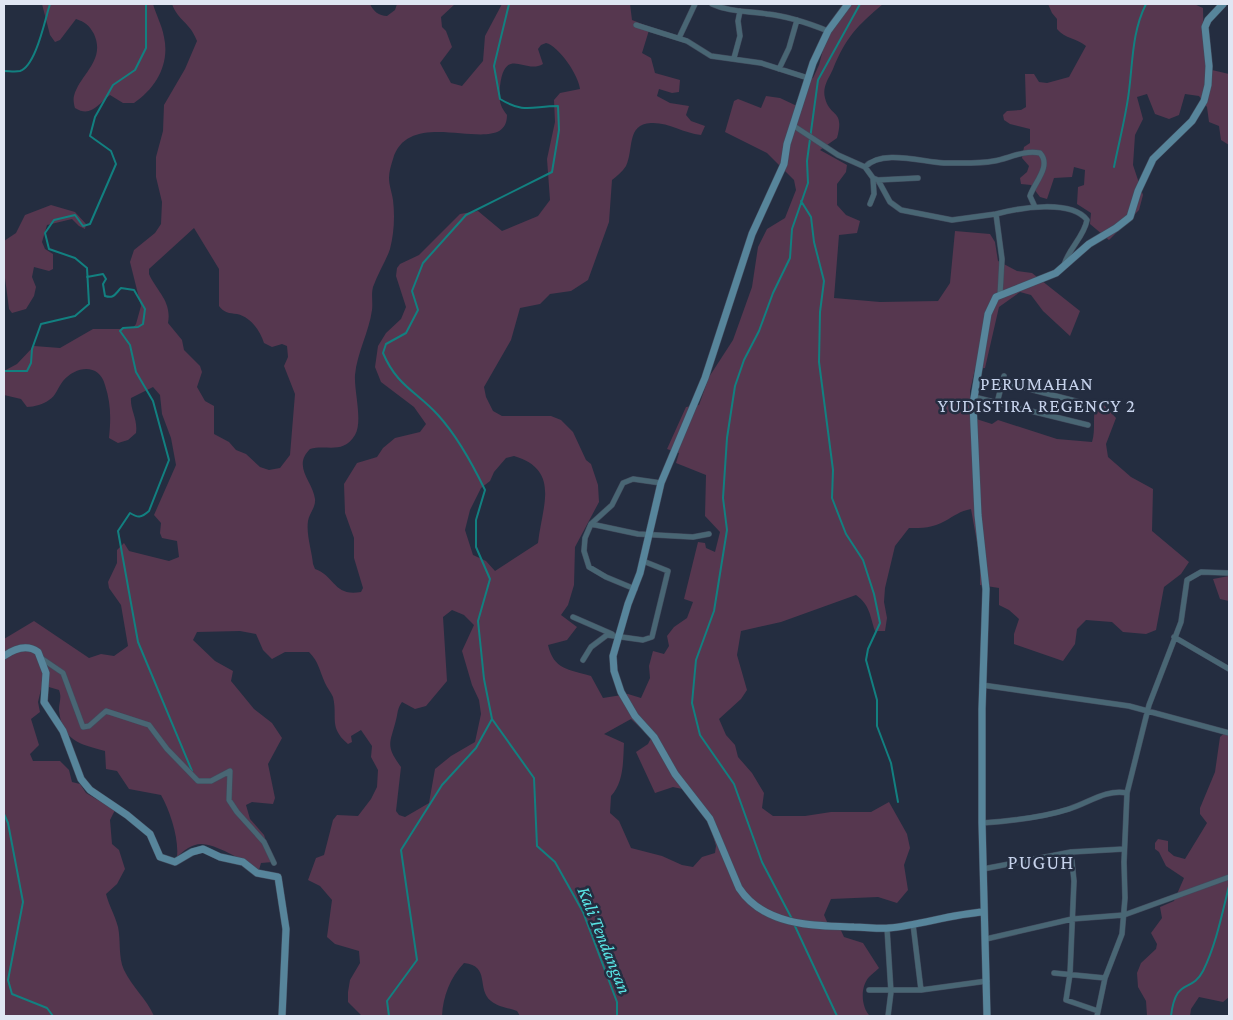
<svg xmlns="http://www.w3.org/2000/svg" width="1233" height="1020" font-family="'Crimson Pro',serif">
<style>
.green{fill:#56374f;fill-rule:evenodd}
.lines{fill:none;stroke-linecap:round;stroke-linejoin:round}
.stream{stroke:#128080;stroke-width:2}
.street-casing{stroke:#424b5d;stroke-width:6}
.secondary-casing{stroke:#424b5d;stroke-width:8}
.street{stroke:#496674;stroke-width:5}
.secondary{stroke:#57859b;stroke-width:7}
.labels{text-anchor:middle;stroke-width:5;stroke-linejoin:round;paint-order:stroke}
.neighbourhood-label{font-size:19px;letter-spacing:1px;fill:#c6d2eb;stroke:#242d40}
.water-label{font-size:19px;font-style:italic;fill:#59e4e4;stroke:#242d40}
.quarter-label{font-size:20px;letter-spacing:1px;fill:#c6d2eb;stroke:#242d40}
</style>
<rect width="100%" height="100%" fill="#242d40"/>
<path class="green" d="M42,4H153C156,15 162,25 164,37C170,64 156,88 134,103H123L110,95C98,104 91,118 75,108C74,105 73,99 74,96C80,74 106,61 94,34C89,25 85,22 76,19L60,40L55,42L50,35Z
M172,4H370C373,11 379,16 387,16L395,10L397,4H455L441,17L442,27L446,31L452,47L440,63L451,83L462,86L483,61L485,36L502,4H630L632,20L650,27L642,53L651,58L655,73L680,80L679,92L672,93L659,89L657,96L670,103L689,106L686,115L691,121L705,126L701,135C683,133 668,122 651,123C626,124 634,150 626,166C622,172 617,176 612,180L609,222L588,280L571,291L550,294L540,304L520,308L511,340L484,387L486,397L493,411L502,416H551L561,420L573,432L586,460L591,464L598,485L599,502L575,547L574,585L568,605L561,615L577,627L567,640L548,645C554,670 568,669 591,676L603,698L628,694L641,698L650,678L649,666L653,651L664,654L669,646L667,636L674,627L687,618L693,602L684,599L698,542L705,543L706,548L715,552L720,532L705,516L706,475L676,463L679,453L667,449L686,407L699,405L709,377L733,340L752,287L758,247L767,229L785,218L796,190L794,180L767,153L725,132L734,101L738,99L761,108L766,96L780,98L797,106L804,81L813,78L819,65L825,42L843,4H883C857,26 846,37 833,69C829,78 822,87 825,98C830,118 845,109 837,138L820,150L847,165L846,172L837,184V205L846,215L860,221L857,233L839,235L834,298L880,302L938,301L950,283L955,231L990,234L995,242L998,261L1017,271L1032,273L1080,311L1070,336L1043,311L1031,295L1020,292L999,307L985,368L975,369L970,391V417L992,424L998,420L1057,439L1092,442C1096,429 1092,416 1096,403H1102L1116,418L1106,444L1108,457L1131,477L1153,489L1152,531L1189,562L1181,574L1164,587L1156,630L1146,634L1123,632L1112,622L1086,620L1077,629L1075,644L1063,661L1014,644V634L1019,619L1009,610L999,605V588L980,585V559L971,509C960,511 954,516 945,521C933,528 922,528 909,528L895,546L885,588L884,602L887,618L885,631H875C870,616 870,605 856,595L781,622L741,631L737,655L747,690L741,699L719,719L726,735L735,745L738,757L752,773L764,793L762,808L773,816H805L831,812H871L889,802L907,834L910,848L904,865L908,890L897,903L878,897L831,899L824,915L828,924H838L844,937L863,943L879,968C876,971 872,974 869,977C860,987 861,1007 870,1016H520L517,1011C509,1008 498,1007 491,1001C476,989 491,966 464,963C450,978 443,996 442,1016H362L348,1002V992L350,980L360,963L359,951L335,944L327,937L332,900L320,886L308,880L316,858L324,855L333,820L337,815L358,816L371,799L377,787L378,770L371,757L372,746L361,730L351,736L352,742L348,744C328,727 338,717 333,697C331,692 327,688 325,683C319,670 319,662 309,652H285L272,659L263,650L256,634L240,631L197,632L193,640L215,661L233,671L231,681L254,709L272,723L282,738L268,764L275,798L273,804L252,802L246,805L250,819L264,835L273,862L261,863L259,870C245,862 217,844 201,844C192,844 183,851 177,857C179,838 170,811 161,795L129,789L117,771L106,769L105,751C80,744 62,741 59,710C59,702 62,698 59,690L42,685L38,702L40,712L31,719L39,745L30,754L33,761H60L69,770L72,782L80,784L86,793L115,810L110,820L112,844L119,850L125,869L117,884L106,894C109,906 115,915 118,927C121,941 118,957 124,970C132,987 146,998 154,1016H4V639L34,621L89,658L101,654L114,656L128,646L121,605L109,588L108,582L117,563V550L124,543L129,551L169,561L179,557L177,541L162,538L160,533L161,523L154,515L176,465L171,438L162,414L160,395L153,387L131,398C130,410 138,419 136,433L128,440L118,443L109,438C111,419 111,403 105,385C99,363 76,366 63,381C58,387 56,396 49,400C44,404 34,407 27,407L21,399L4,395V371L17,364L34,346L60,348L93,329H119L133,328L136,324L141,306L130,262L134,250L155,233L161,224L162,202L156,177V157L163,131L164,105L185,69L197,41C190,22 178,21 172,4ZM546,43C559,46 579,76 580,89L560,93L554,100L555,122L547,159L550,200L538,216L502,231L478,211L460,214L419,255L400,264L397,268L396,276L406,307L401,319L386,333L378,346L375,367L381,382L414,407L426,424L420,432L395,438L383,448L377,457L357,463L344,484L345,513L354,538V558L363,588L361,592C334,597 335,576 315,569L313,564C312,551 306,535 308,521C309,514 316,507 315,499C313,481 292,467 310,449C326,444 343,455 355,435C363,421 354,392 355,375C357,353 369,332 372,310C373,302 371,295 373,287C378,273 386,261 390,249C394,234 395,216 393,200C392,193 389,185 389,178C389,172 391,165 393,159C410,101 507,162 507,115C499,105 499,99 500,86C505,45 525,75 543,64L538,49L541,45ZM194,228L219,269V306C224,313 229,313 237,314C251,317 260,331 264,343L272,347L282,344L287,346L288,357L284,366L295,394L290,455L280,468L269,470L260,467L246,454L236,450L229,442L214,434V406L205,401L197,387L202,372L200,366L184,350L182,340L168,323C172,301 157,292 149,274V269ZM514,456C561,470 542,506 538,543L495,571L486,561L473,555L465,530L470,510L481,488L490,481L494,472L506,458ZM452,610L464,615L474,625L462,651L472,685L479,700L481,714L475,742L451,756L435,769L429,803L405,817L399,815L396,811L401,767C385,745 390,744 396,720C398,713 397,709 402,702L415,709L426,706L447,681L443,617ZM631,719L651,738L648,744L636,752L655,793L673,787L682,789L709,822L716,846L715,853L702,857L693,867L682,865L662,856L631,848L619,821L610,813L611,796C624,782 623,761 624,743L604,734Z
M1048,4H1194L1203,8L1204,51L1212,70L1229,74V145L1221,140L1219,126L1209,122L1207,107L1199,96L1185,94L1179,115L1169,119L1155,114L1147,94L1137,97L1143,119L1135,135L1133,165L1143,195L1139,210L1109,240L1090,224L1091,213L1077,204L1078,187L1084,185L1085,170L1074,167L1072,177L1054,178L1047,199L1040,197L1031,185L1021,184L1020,178L1027,172L1029,166L1022,158L1024,147L1030,143V129L1010,124L1004,120L1003,115L1007,111L1021,110L1026,107L1025,74H1034L1039,82L1047,83L1069,77L1086,46C1077,38 1065,39 1057,29V19L1052,13Z
M51,205L75,212L86,224L85,229L79,226L72,219L47,225L42,242L45,249L53,254V269L49,271L34,267L32,277L36,287L34,296L26,309L12,313L9,309L4,270V241L16,233L25,215Z
M1229,576V601L1220,599L1213,579Z
M1229,729V997L1223,1002L1199,997L1191,1009L1190,1016H1147L1146,1001L1138,987L1137,973L1141,963L1156,949L1157,944L1151,933L1162,918L1160,907L1174,901L1184,878L1166,866L1159,852L1155,849V843L1158,839L1168,841V851L1174,856L1185,859L1207,823L1200,814V808L1215,772L1220,737Z"/>
<g class="lines">
<path class="stream" d="M4,71C9,71 15,72 20,71C36,66 45,19 50,4
M1114,167C1119,142 1126,116 1129,91C1133,60 1132,32 1146,4
M801,201L811,217L814,242L824,281L820,312L819,362L833,470L832,498L846,534L863,560L874,594L880,623L868,649L866,660L877,700V726L891,763L898,802
M87,277L103,274L106,279L103,284L105,296C114,299 115,294 121,288L134,290L145,309L143,324L138,327L123,328L120,331L130,345L136,372L153,401L169,460L149,511C141,518 138,518 130,513L118,531L138,642L192,771
M4,371H27L31,363L32,349L41,324L75,316L89,304L87,268L75,258L49,249L45,233L54,220L75,215L83,226L90,224L116,164L111,151L90,136L95,117L113,85L135,70L146,48V4
M492,719L534,778L537,846L555,862L583,912L617,1002V1016
M4,814L8,823L23,902L8,980L12,994L47,1008L53,1016
M792,919L762,862L734,784L700,735L692,703L696,660L714,611L727,530L723,498L727,438L735,386L744,360L759,331L773,293L790,258L792,229L808,183L807,161L818,80L860,4
M794,924L837,1016
M389,1016L387,1001L417,960L401,850L442,785L476,748L492,719L484,679L478,621L490,579L476,547V520L485,490C472,463 458,437 438,415C416,391 397,386 383,353L386,344L406,333L418,310L412,291L423,263L466,215L552,172L559,130L558,106C532,106 525,114 500,99L494,66L509,4
M1171,1016C1176,976 1191,994 1203,971C1216,945 1222,914 1229,886"/>
<defs>
<path id="street" d="M712,4C729,12 748,11 767,14C788,16 808,23 828,31
M636,25L687,41L711,56L761,63L808,78
M679,38L695,4
M734,58L740,36L738,21L740,11
M779,69L789,48L797,20
M794,126L838,155L865,167L873,178L878,180L890,202L901,210L952,220L996,214L1002,259L1000,295
M865,167C882,149 922,162 944,163C961,163 978,164 994,161C1010,158 1023,150 1040,153C1052,166 1034,183 1030,196L1035,207
M878,180L918,178
M870,204L874,194L873,178
M996,214C1019,208 1071,199 1087,220C1084,237 1069,248 1064,265
M1002,382L1087,404
M974,397L1088,425
M997,403L1004,376
M591,524L638,534L693,537L709,534
M635,589L606,577L589,567L584,551L585,538L591,524L612,505L623,483L633,479L661,483
M573,617L612,634
M1174,637L1229,669
M41,658L63,673L83,727L89,726L106,711L149,725L167,749L198,781H211L230,771L229,800L237,812L264,842L274,863
M583,660L591,647L607,635L643,640L652,637L668,571L643,561
M982,685L1129,706L1229,733
M982,823C1011,821 1041,818 1069,809C1089,803 1105,789 1127,793
M1071,852L1074,881L1070,974L1066,1000L1098,1011
M983,869L1071,852L1124,849
M913,924L921,990
M887,928L891,992L888,1016
M986,939L1072,919L1124,915L1229,877
M1054,973L1105,978
M869,990H921L987,981
M1097,1016L1105,978L1122,934L1125,898L1124,862L1127,793L1149,705L1181,622L1187,580L1201,572L1229,573"/>
<path id="secondary" d="M848,4L828,31L813,63L787,144L784,164L752,234L705,378L661,483L640,573L628,604L613,656L614,671L621,692L635,716L654,737L675,774L710,819L739,888C764,926 814,926 854,927C866,927 878,929 889,928C921,925 951,914 984,912
M4,656C14,649 27,644 38,652L46,673L44,702L63,731L81,779L90,790L127,815L150,834L160,857L175,862L192,852L203,849L220,857L243,862L257,873L278,877L286,929L282,1016
M987,1016L982,823V709L986,589L978,515L973,404L988,314L996,297L1056,273L1089,244L1116,228L1130,217L1138,191L1153,159L1192,121L1204,101L1208,85L1209,66L1205,27L1208,20L1223,4"/>
</defs>
<use href="#street" class="street-casing"/>
<use href="#secondary" class="secondary-casing"/>
<use href="#street" class="street"/>
<use href="#secondary" class="secondary"/>
</g>
<g class="labels">
<g class="neighbourhood-label">
<text x="1037" y="390">PERUMAHAN<tspan x="1037" dy="22">YUDISTIRA REGENCY 2</tspan></text>
</g>
<g class="water-label">
<text transform="translate(605 940) rotate(68)" y="7">Kali Tendangan</text>
</g>
<g class="quarter-label">
<text x="1041" y="869">PUGUH</text>
</g>
</g>
<rect width="1233" height="1020" fill="none" stroke="#e0e6f3" stroke-width="10"/>
</svg>
